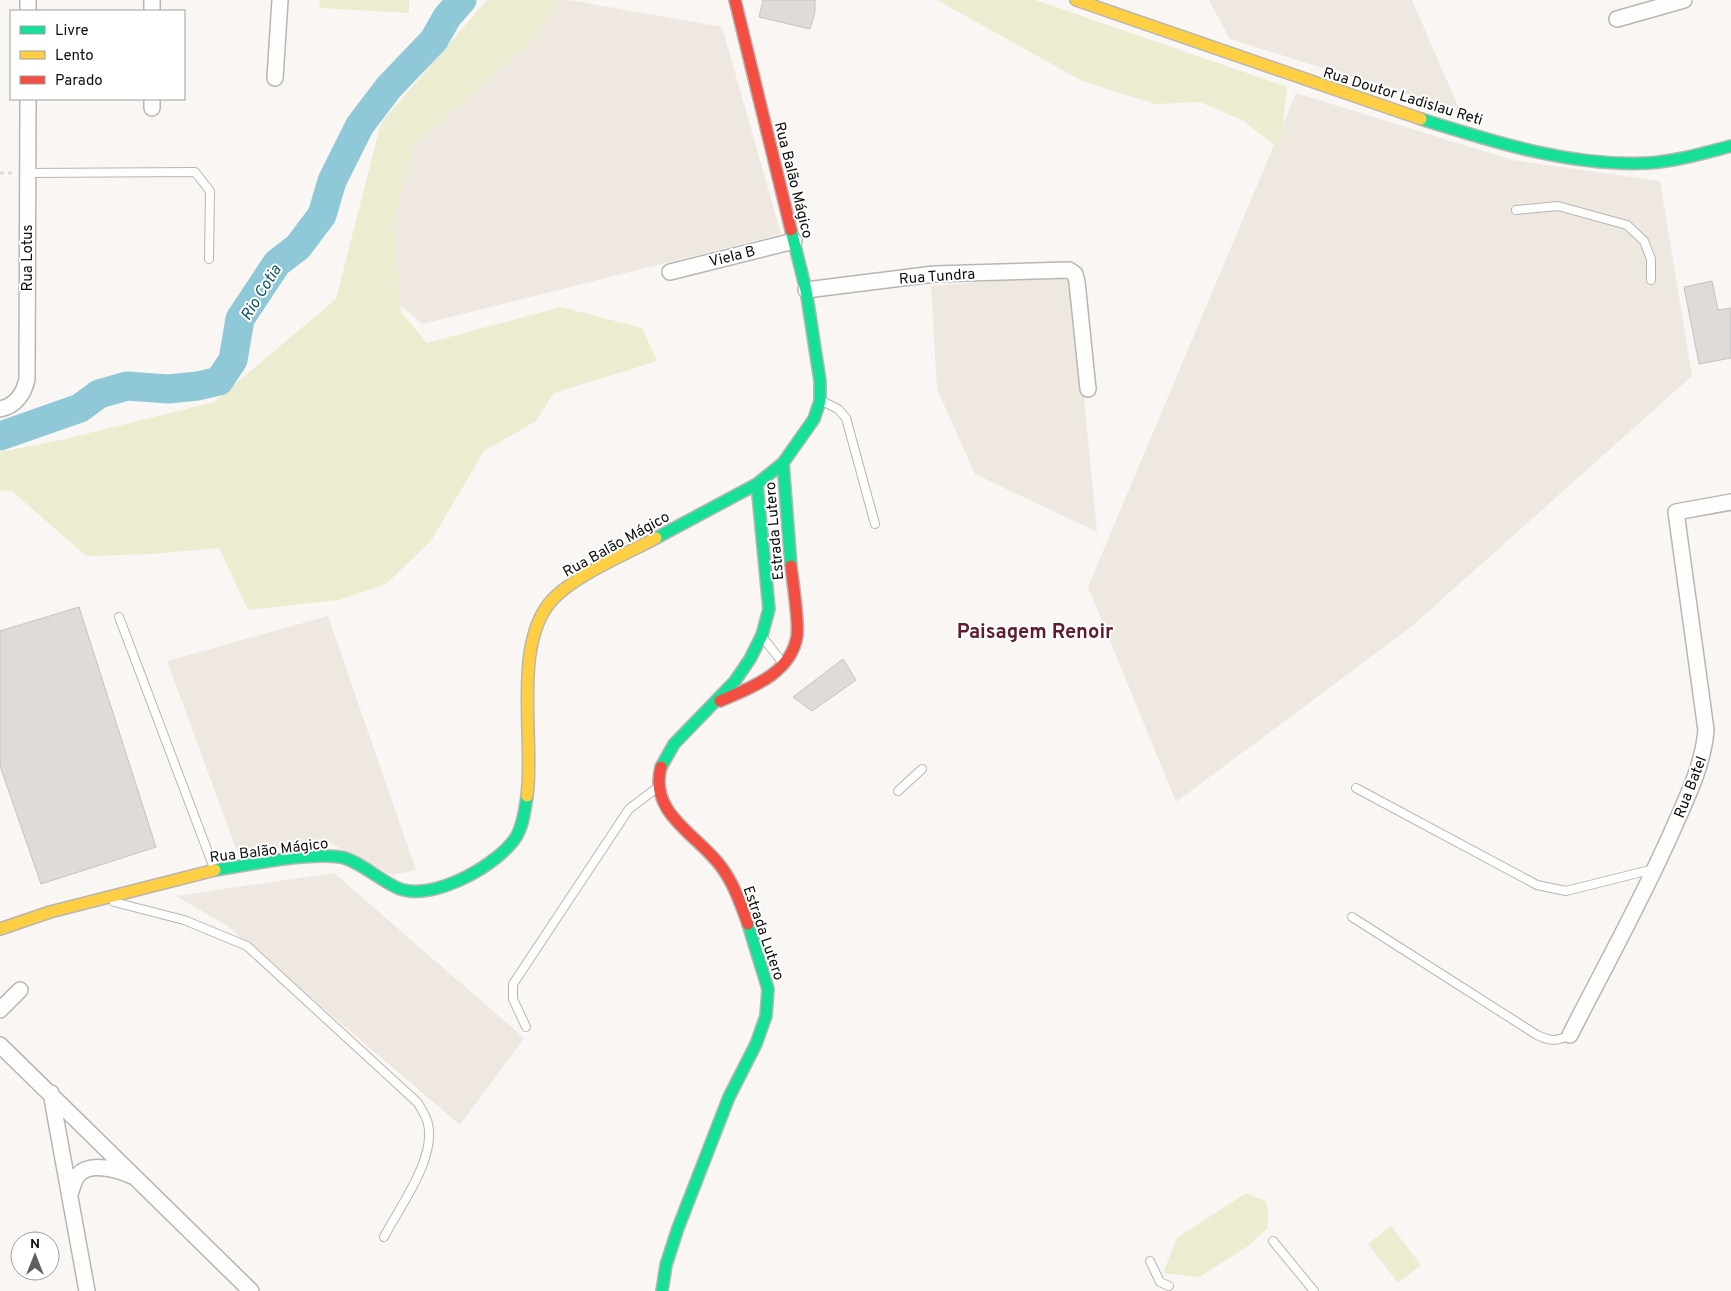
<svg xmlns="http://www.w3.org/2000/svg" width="1731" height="1291" font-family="Overpass,sans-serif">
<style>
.built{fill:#efe8e1}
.green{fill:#ececd0}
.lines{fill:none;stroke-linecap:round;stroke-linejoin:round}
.river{stroke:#8fc8d7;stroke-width:29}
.building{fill:#dedbd9;stroke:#c5c3c1}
.lane-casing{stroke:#b8b6b4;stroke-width:10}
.street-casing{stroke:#b8b6b4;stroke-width:18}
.fast-casing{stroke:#b8b6b4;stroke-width:14}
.slow-casing{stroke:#b8b6b4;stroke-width:14}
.jam-casing{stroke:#b8b6b4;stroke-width:14}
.path{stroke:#dadad9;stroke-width:3;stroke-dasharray:4 4;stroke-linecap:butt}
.lane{stroke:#fefefd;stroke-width:8}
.street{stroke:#fefefd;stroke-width:15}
.fast{stroke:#16e098;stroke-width:11}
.slow{stroke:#ffcf43;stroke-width:11}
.jam{stroke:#f24e42;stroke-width:11}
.labels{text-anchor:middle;stroke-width:4;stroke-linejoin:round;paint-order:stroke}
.street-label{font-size:15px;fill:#0f0e0c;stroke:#fff}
.water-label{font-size:16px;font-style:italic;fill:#085263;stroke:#fff}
.district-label{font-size:20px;font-weight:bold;fill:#601b2c;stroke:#fff}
</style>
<rect width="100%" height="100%" fill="#f9f6f3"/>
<path class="built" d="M519,0H569L722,27L781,234L422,324L376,283L397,147Z
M1209,0H1412L1460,111L1230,39Z
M1296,93L1512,160L1660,181L1692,376L1412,626L1176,802L1088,587Z
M1056,276L1073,283L1097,532L975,474L937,389L931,286Z
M328,616L416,870L392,875L326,841L238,854L167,661Z
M334,873L524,1038L460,1125L226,925L176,896Z"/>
<path class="green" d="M320,0H409V13L319,8Z
M487,0H557L533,40L413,146L393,224L401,312L427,343L561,307L642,328L657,361L554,393L536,421L484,451L431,541L386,584L338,600L248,610L219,548L152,554L86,556L12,491L0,490V452L57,441L214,402L336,299L381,123Z
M937,0H1035L1287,87L1280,150L1244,121L1200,102L1155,104L1082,81Z
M1246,1193L1265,1201L1268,1210V1228L1248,1246L1199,1277L1163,1273L1177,1238Z
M1391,1226L1421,1265L1398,1283L1368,1244Z"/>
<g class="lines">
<path class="river" d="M0,436L80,408L99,394L127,386L168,389L198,386L219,381L233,360L240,319L277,263L298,247L322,215L332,181L360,125L389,87L434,40L447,17L462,0"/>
</g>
<path class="building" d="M763,0H815V12L810,29L759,17Z
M1712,281L1718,310L1731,308V358L1699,364L1684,287Z
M79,607L156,847L41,884L0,766V631Z
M843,659L856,680L812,711L793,697Z"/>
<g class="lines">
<defs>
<path id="lane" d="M28,173L195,172L210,191L209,259
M1516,210L1558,206L1627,225L1644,241L1651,259V280
M822,401L838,409L846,418L875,524
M119,617L214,868
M764,639L782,662
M1356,788L1537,885L1566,891L1654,869
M898,791L922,769
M114,902L184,920L247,946L418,1103C421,1109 427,1117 428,1124C436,1159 400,1206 384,1237
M1352,917L1537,1035C1550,1041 1556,1042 1570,1035
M526,1027L513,999V984L629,809L658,787
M1273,1241L1314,1291
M1150,1261L1160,1282L1169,1286"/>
<path id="street" d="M152,0V11
M28,11V0
M1617,19L1684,0
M275,78L280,0
M152,99V108
M670,272L794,241
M806,290L934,274L1069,270L1075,274L1077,282L1088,389
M0,409C16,406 24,393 27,379L28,99
M0,1010L20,990
M1570,1035C1605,966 1643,898 1674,827C1688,795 1703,765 1706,730L1676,512L1731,502
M0,1045L251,1291
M51,1093L87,1291
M70,1194C72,1189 74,1180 78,1175C90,1161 119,1170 132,1176"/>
<path id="fast" d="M1421,119C1494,142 1571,167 1649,163C1677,161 1704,153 1731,146
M783,463L791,566
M656,538L757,484L783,463L814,419L820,401V381L806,290L791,230
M661,767L674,744L735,681L750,659L762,635L769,609L757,484
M215,870C249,865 308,852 340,857C357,859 383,883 400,889C434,901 498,865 516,837C523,826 525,809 527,796
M662,1291L666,1265L678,1228L729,1097L756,1044L766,1016L768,989L748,924"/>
<path id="slow" d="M1076,0L1421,119
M527,796C535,740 511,641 554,598C578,574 626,554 656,538
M0,929L50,912L215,870"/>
<path id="jam" d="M735,0L791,230
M720,701C750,688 791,674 797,636C799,621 793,584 791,566
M661,767C648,814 700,836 722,868C734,884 741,905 748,924"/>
</defs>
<use href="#lane" class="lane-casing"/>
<use href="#street" class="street-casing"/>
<use href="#fast" class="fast-casing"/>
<use href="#slow" class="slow-casing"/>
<use href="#jam" class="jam-casing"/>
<path class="path" d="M0,173H14"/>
<use href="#lane" class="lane"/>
<use href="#street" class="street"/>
<use href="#fast" class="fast"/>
<use href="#slow" class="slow"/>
<use href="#jam" class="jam"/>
</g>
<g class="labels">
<g class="street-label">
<text transform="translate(1403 96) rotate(17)" y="5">Rua Doutor Ladislau Reti</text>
<text transform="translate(794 180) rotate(76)" y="5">Rua Balão Mágico</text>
<text transform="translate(732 256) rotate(-14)" y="5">Viela B</text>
<text transform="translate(27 258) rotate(-90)" y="5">Rua Lotus</text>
<text transform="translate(937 276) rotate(-4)" y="5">Rua Tundra</text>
<text transform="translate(774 531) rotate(-95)" y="5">Estrada Lutero</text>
<text transform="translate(616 544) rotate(-29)" y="5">Rua Balão Mágico</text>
<text transform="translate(1690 787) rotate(-69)" y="5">Rua Batel</text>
<text transform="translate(269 850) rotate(-7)" y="5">Rua Balão Mágico</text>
<text transform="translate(764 933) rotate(71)" y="5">Estrada Lutero</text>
</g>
<g class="water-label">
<text transform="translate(260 292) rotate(-58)" y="6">Rio Cotia</text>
</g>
<g class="district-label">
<text x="1035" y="638">Paisagem Renoir</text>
</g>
</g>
<rect x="10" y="10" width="175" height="90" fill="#ffffff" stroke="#9f9f9e"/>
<rect x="20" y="26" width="25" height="8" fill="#16e098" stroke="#9f9f9e"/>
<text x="55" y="35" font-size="15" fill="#0f0e0c">Livre</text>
<rect x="20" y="51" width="25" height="8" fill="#ffcf43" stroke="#9f9f9e"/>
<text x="55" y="60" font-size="15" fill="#0f0e0c">Lento</text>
<rect x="20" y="76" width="25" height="8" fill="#f24e42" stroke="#9f9f9e"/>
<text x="55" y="85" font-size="15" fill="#0f0e0c">Parado</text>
<g transform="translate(35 1256)"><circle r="24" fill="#ffffff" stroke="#9f9f9e"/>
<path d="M0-4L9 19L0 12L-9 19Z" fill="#615f5d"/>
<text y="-8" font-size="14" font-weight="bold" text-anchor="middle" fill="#0f0e0c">N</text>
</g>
</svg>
